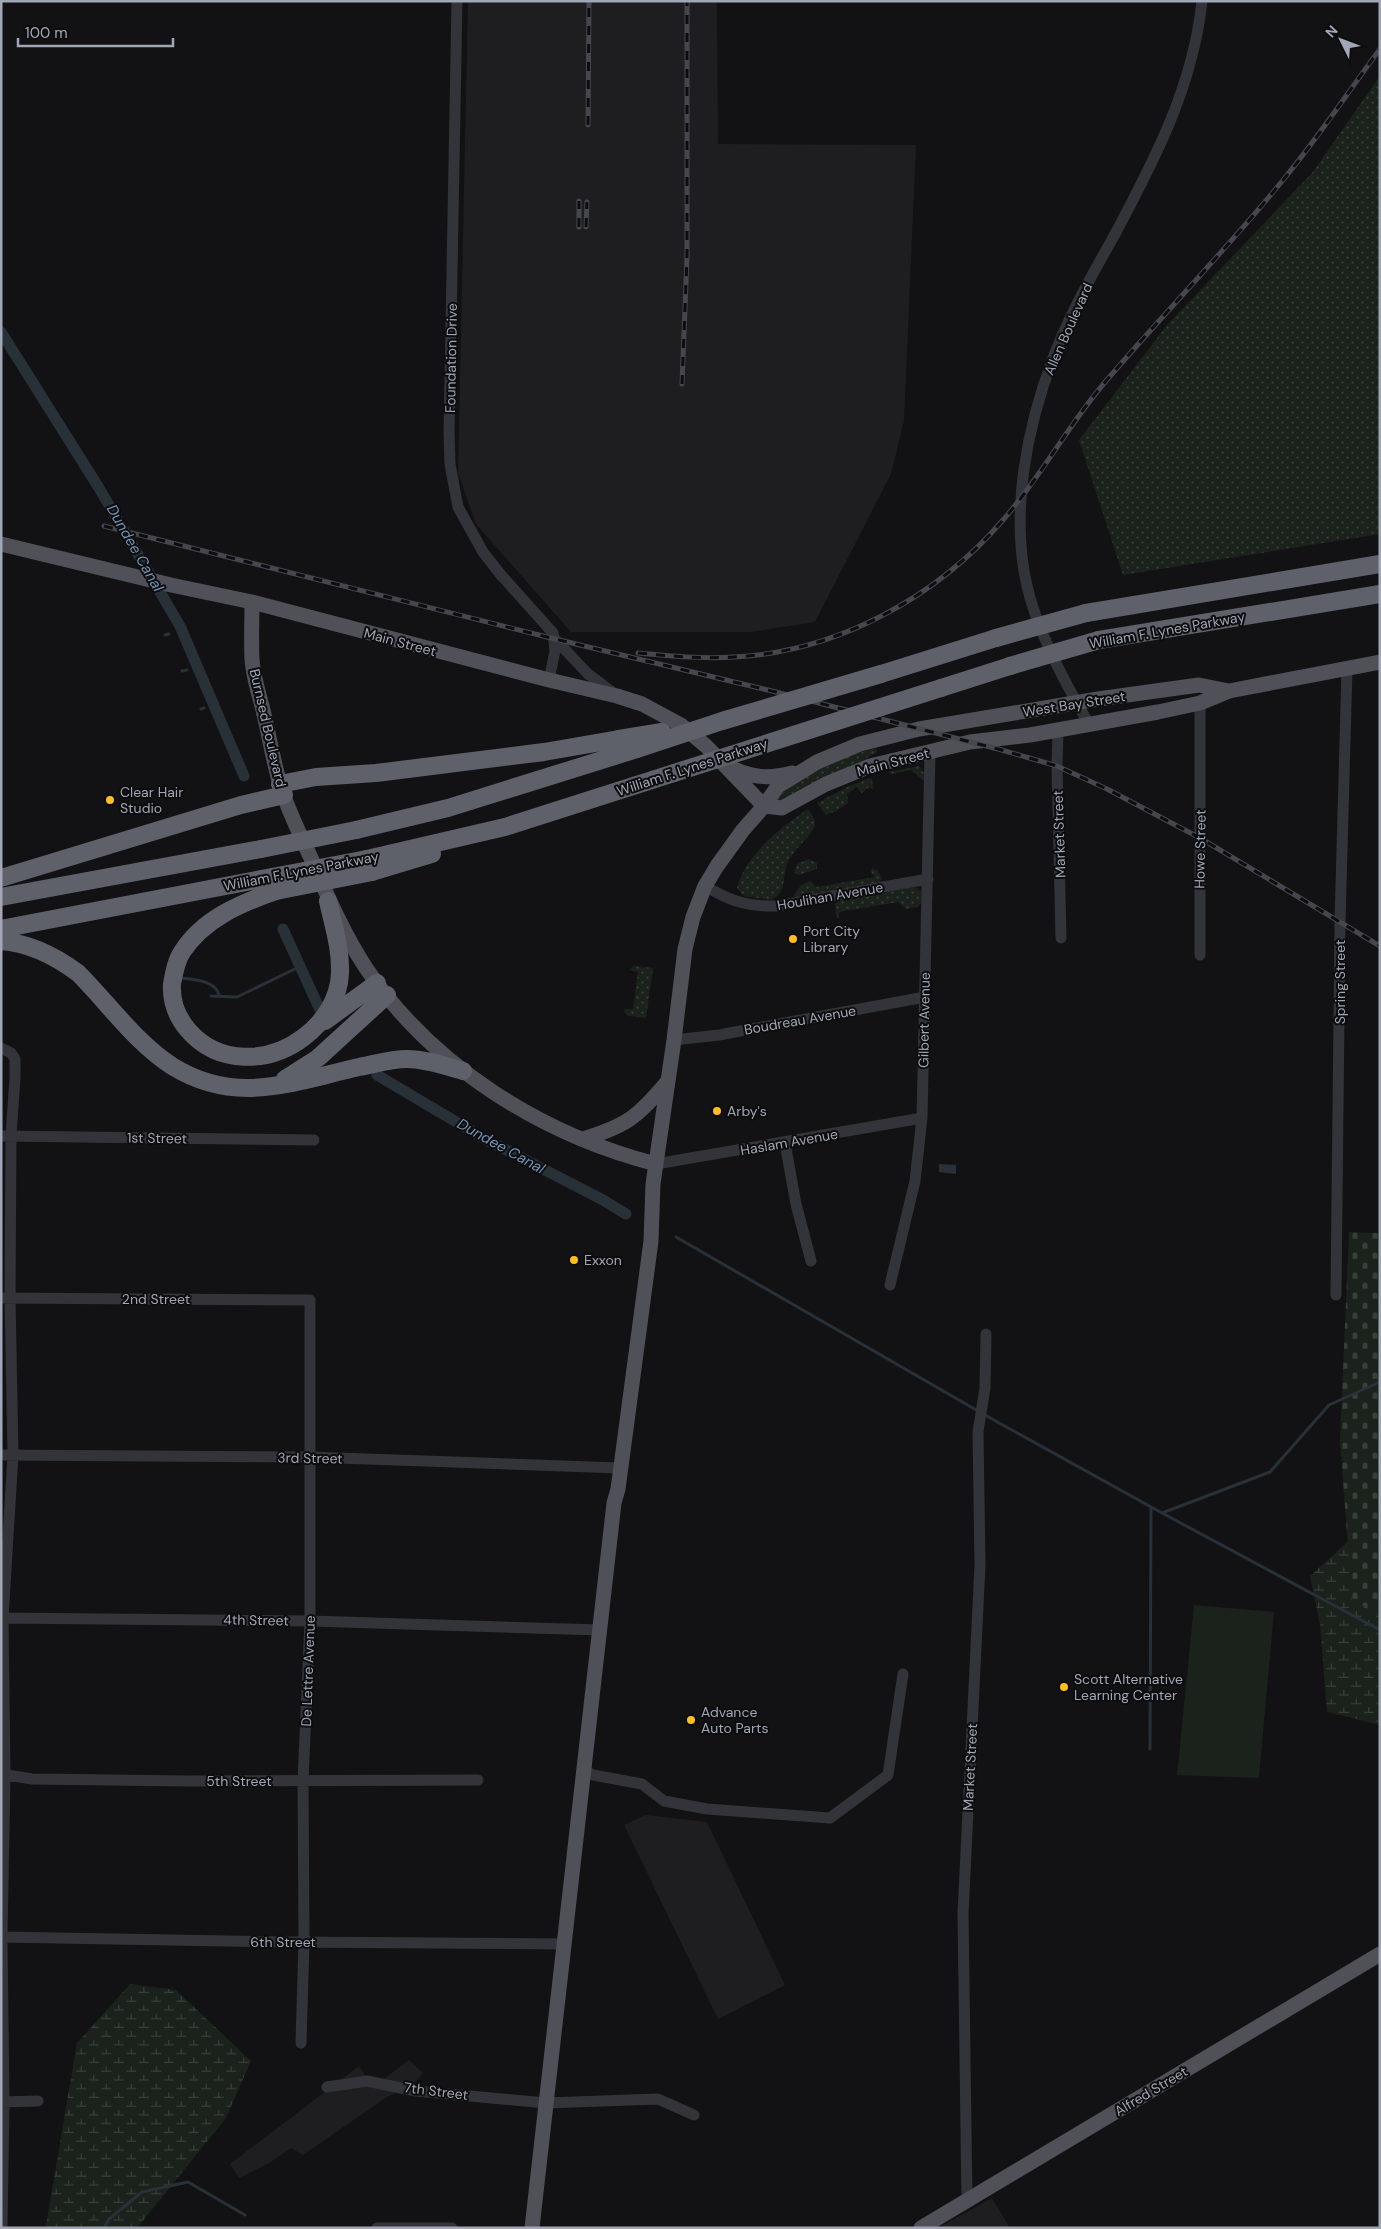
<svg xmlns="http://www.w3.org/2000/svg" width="1381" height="2229" font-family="'DM Sans',sans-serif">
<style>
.built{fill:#1e1e21}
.grass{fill:url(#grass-dots)}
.wetland{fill:url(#wetland-marsh)}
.cemetery{fill:url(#cemetery-stones)}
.garden{fill:#1a221b}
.water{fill:url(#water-ripples)}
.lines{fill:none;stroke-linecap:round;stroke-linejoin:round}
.stream{stroke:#283038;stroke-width:3}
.canal{stroke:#283038;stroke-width:11}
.minor{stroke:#333439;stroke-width:11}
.major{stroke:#4f5058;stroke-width:15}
.highway{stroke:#5e616a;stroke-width:18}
.rail-casing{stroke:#46474e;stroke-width:5}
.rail{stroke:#0d0d0f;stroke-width:3;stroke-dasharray:9;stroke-linecap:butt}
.highway-bridge{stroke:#5e616a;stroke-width:18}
.poi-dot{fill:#ffbe1f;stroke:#0d0d0f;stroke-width:2}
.labels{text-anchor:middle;stroke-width:4;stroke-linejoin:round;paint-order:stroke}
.street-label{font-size:14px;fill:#a2a7b5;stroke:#0d0d0f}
.poi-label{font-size:14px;fill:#a2a7b5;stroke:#0d0d0f;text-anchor:start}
.water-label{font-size:15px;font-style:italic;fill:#7694b4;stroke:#0d0d0f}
</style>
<defs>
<pattern id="grass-dots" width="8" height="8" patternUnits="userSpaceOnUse" patternTransform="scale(1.25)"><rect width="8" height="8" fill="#1a221b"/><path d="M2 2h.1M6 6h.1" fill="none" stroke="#383f3a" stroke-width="1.8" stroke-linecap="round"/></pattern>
<pattern id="wetland-marsh" width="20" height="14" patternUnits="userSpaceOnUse" patternTransform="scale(1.25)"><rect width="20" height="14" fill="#1a221b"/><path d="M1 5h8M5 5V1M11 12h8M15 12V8" fill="none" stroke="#383f3a"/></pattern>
<pattern id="cemetery-stones" width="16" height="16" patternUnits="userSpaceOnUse" patternTransform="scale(1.25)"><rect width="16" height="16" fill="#1a221b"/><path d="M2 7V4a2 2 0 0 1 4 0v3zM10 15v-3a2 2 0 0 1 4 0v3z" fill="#383f3a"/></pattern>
<pattern id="water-ripples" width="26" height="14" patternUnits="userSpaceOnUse" patternTransform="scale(1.25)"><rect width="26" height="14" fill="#283038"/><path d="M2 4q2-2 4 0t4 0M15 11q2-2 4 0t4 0" fill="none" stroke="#444b53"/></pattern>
</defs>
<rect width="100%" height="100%" fill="#121214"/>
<path class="built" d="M468,1H717L718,144L916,145L904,421L891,474L815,622L751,632H571L476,524L458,473Z
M646,1815L707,1822L785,1985L718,2019L624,1825Z
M409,2060L423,2073L412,2086L387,2097L303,2155L291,2148L271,2162L239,2178L230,2164L359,2066L373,2087Z
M992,2198L1010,2228H938Z"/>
<path class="grass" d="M1380,76V534L1123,575L1079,440L1167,325L1312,173Z
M876,748L877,752L792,800L776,801C794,775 845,756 876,748Z
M919,766L924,773V781L911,770L892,774L888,772Z
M870,778L872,779L873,790L869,787L862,793L859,791L858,786L847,794L848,803L836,811L826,815L817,803L849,786Z
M808,809L815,820V826C808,840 790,852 786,867C783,879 786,894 771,900L744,896L737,888C746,854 780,828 808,809Z
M809,859L817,863V869L799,875L794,873L797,864Z
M872,868L878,871L882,879L879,882L796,897L794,895L801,885L810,881L816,887L875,877L871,872Z
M915,887L921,891V903L917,907L906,909L898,902L839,912V918L836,916L835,904L838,901Z
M634,966L653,968L646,1018L628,1016L624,1012L625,1009H633L638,972L629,970Z"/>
<path class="wetland" d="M1372,1520L1380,1523V1725L1327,1712L1320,1624L1310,1576Z
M130,1984L176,1990L251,2061L226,2118L137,2228H43L46,2225L77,2043Z"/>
<path class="cemetery" d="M1349,1232L1380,1233V1615L1352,1600L1340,1440Z"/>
<path class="garden" d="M1194,1605L1274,1612L1259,1778L1177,1775Z"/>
<path class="water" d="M939,1164L956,1165V1174L939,1172Z"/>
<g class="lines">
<path class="stream" d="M165,635L169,634
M182,671L187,670
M201,709L204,708
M181,978C194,980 215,980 219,995
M211,996L237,997L299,967
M676,1237L978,1411
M983,1414L1162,1513L1380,1630
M1162,1513L1270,1472L1329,1405L1380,1382
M1150,1749L1151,1507
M104,2228L109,2219L142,2192L188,2182L245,2215"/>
<path class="canal" d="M1,332L99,488L180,626L244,776
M283,929L320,1010
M377,1075L485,1139L603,1200L626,1214"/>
<path class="minor" d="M457,1L449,433L450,464L458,507L483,552L501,575L553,633L555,651L549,680
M555,639L588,674L612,692
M1089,724C1066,685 1037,630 1027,586C1010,512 1027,427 1053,358C1069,315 1092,275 1114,236C1154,161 1193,87 1202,1
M1058,730L1057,766L1061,938
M705,886C730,901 748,907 777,906L928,879
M1200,955V703
M674,1040L719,1035L925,997
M1,1048L11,1053L15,1059V1078L11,1135L10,1298L13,1455L3,1618L5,1774L2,1937L4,2102L2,2228
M1,1136L314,1140
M785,1143L796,1204L811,1261
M656,1164L922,1118
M890,1285L915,1181L922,1118L930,752
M1336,1295L1340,923L1347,668
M1,1298L310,1300V1621L303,1781L304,1942L301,2043
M1,1455L310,1457L619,1468
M1,1618L310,1621L600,1630
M584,1770L593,1775L642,1784L664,1801L707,1809L830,1818L888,1775L903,1674
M1,1774L32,1779L188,1781L478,1780
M1,1937L283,1942L565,1944
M327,2087L367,2081L416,2091L546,2103L658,2099L694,2115
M1,2102L38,2101
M967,2201L963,1914L980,1565L978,1432L985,1388L986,1334
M377,2228H452"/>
<path class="major" d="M1,544L171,585L252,602L549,680L617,696L642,704L681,725L706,746L764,806L782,808L826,784L870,766L970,742L1030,735L1158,712L1200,703L1229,691L1380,662
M252,602C252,621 251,640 252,659C253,676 259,694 263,710C269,735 273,760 280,784C288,812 303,840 315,867C330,902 345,936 366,968C433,1067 542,1135 656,1164
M730,767C752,778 769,779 792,773
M583,1139C626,1126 638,1117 667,1082
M532,2228L614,1503L618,1489L651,1241L653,1184L674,1040L685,949L693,917L705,886L717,866L743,830L764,806L778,786L817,762L860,744L919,729L1098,699L1199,685L1229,691
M921,2228L1380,1954"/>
<path class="highway" d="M1086,613L1380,564
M1099,640L1380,594
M881,674L996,638
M941,688L1010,666
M280,784L316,777L376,773L544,752L619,739
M356,830L448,808L637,749
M367,859L505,827L674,773
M372,872L432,854
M1,878L241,805L284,795
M276,891C241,903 203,919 182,952C176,961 174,973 172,984C171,1001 177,1017 188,1030C218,1065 269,1064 304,1037C324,1022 339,999 340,973C341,949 333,924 328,901
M1,897L261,849
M1,929L272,877
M1,941C30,943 55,956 78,973C108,1003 136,1043 172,1066C236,1106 292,1082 359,1067C375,1064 391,1059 407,1059C426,1059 445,1066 463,1071
M325,1021L377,983
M285,1079L318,1058L387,995"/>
<defs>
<path id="rail" d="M588,125L589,1
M579,227V201
M586,227L587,202
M682,384L687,257V1
M104,526L555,639L776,692L998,749L1057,766L1107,789L1200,838L1380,946
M638,653C670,656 702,659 734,657C837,652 937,597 1003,520C1041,477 1068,425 1106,381C1164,313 1227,249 1283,180C1318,138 1348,92 1380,49"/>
</defs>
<use href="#rail" class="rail-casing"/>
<use href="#rail" class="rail"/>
<path class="highway-bridge" d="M996,638L1086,613
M1010,666L1099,640
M619,739L662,732
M637,749L722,721L881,674
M674,773L941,688
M261,849L356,830
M272,877L367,859
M276,891L372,872"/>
</g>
<g class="poi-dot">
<circle cx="110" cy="800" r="5"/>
<circle cx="793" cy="939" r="5"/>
<circle cx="717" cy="1111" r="5"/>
<circle cx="574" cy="1260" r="5"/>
<circle cx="1064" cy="1687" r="5"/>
<circle cx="691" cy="1720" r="5"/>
</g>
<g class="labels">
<g class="street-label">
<text transform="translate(1068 329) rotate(-66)" y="5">Allen Boulevard</text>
<text transform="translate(451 358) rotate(-89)" y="5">Foundation Drive</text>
<text transform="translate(1167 630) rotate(-10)" y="5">William F. Lynes Parkway</text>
<text transform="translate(400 642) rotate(15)" y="5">Main Street</text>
<text transform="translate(1074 704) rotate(-9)" y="5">West Bay Street</text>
<text transform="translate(268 728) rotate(77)" y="5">Burnsed Boulevard</text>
<text transform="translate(893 762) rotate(-15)" y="5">Main Street</text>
<text transform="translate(692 767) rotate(-18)" y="5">William F. Lynes Parkway</text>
<text transform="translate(1059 834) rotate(-92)" y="5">Market Street</text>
<text transform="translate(1200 849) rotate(-89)" y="5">Howe Street</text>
<text transform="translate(301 871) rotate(-11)" y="5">William F. Lynes Parkway</text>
<text transform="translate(830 896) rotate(-10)" y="5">Houlihan Avenue</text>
<text transform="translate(1340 982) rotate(-90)" y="5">Spring Street</text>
<text transform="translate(800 1020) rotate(-10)" y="5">Boudreau Avenue</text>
<text transform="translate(924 1020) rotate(-89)" y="5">Gilbert Avenue</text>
<text transform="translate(157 1138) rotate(1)" y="5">1st Street</text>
<text transform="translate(789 1142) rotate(-10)" y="5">Haslam Avenue</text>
<text x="156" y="1304">2nd Street</text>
<text transform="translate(310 1458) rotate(1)" y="5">3rd Street</text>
<text transform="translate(256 1620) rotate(1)" y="5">4th Street</text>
<text transform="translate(308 1671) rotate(-88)" y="5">De Lettre Avenue</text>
<text transform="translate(970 1767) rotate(-87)" y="5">Market Street</text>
<text x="239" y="1786">5th Street</text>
<text x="283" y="1947">6th Street</text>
<text transform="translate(436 2091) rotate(7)" y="5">7th Street</text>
<text transform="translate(1151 2091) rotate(-31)" y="5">Alfred Street</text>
</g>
<g class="poi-label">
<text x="120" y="797">Clear Hair<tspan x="120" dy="16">Studio</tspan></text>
<text x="803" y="936">Port City<tspan x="803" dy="16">Library</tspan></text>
<text x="727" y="1116">Arby's</text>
<text x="584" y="1265">Exxon</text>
<text x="1074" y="1684">Scott Alternative<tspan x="1074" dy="16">Learning Center</tspan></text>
<text x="701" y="1717">Advance<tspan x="701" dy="16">Auto Parts</tspan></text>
</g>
<g class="water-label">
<text transform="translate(135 548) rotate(60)" y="5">Dundee Canal</text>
<text transform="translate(501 1146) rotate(29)" y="5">Dundee Canal</text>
</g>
</g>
<rect width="1381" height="2229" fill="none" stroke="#a2a7b5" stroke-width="5"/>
<g transform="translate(1341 40) rotate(312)" stroke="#0d0d0f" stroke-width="4" paint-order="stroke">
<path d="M0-4L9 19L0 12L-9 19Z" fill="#a2a7b5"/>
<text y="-8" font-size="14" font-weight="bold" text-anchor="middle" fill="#a2a7b5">N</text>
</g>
<path d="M18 38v8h155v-8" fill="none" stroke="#a2a7b5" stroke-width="2.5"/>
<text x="25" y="38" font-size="15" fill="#a2a7b5" stroke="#0d0d0f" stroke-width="4" paint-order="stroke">100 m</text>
</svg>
